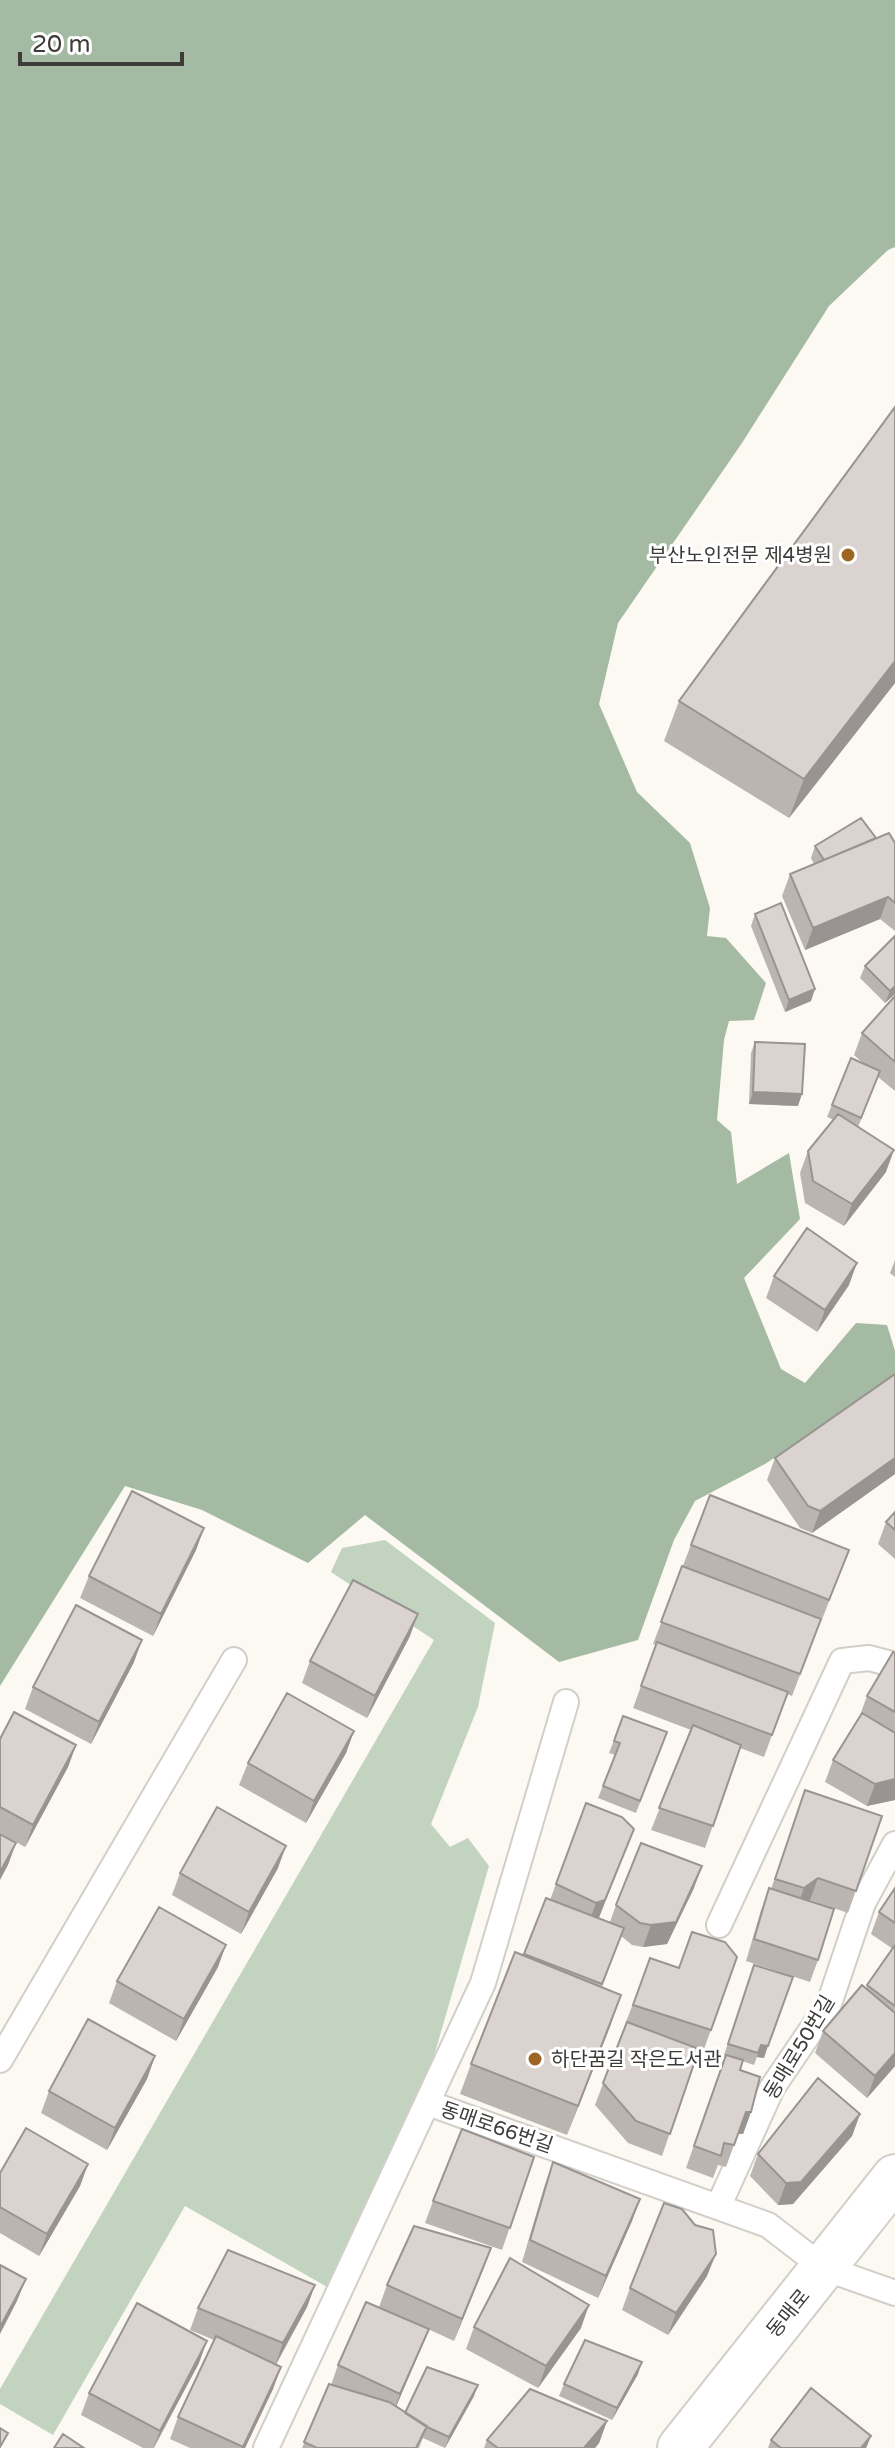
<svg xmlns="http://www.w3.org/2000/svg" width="895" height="2448" font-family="'Varela Round','Noto Sans KR',sans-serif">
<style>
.green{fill:#c2d3c0}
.forest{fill:#a4baa2}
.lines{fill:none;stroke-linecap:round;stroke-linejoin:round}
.service-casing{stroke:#d2cfc9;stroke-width:28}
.tertiary-casing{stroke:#d2cfc9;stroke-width:48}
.service{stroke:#fff;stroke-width:24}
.tertiary{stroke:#fff;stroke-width:44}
.wall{fill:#bbb5b2}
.shaded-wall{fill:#999491}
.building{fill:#dad3cf;stroke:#999491;stroke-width:2}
.poi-dot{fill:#9d6521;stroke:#fff;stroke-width:3}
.labels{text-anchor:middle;stroke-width:6;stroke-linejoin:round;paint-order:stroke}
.poi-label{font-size:20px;fill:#3d3c39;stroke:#fff;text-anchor:end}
.street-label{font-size:20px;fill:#3d3c39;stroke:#fff}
</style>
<rect width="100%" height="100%" fill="#fcf8f2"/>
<path class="green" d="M385,1540L495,1623L478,1707L431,1824L450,1847L468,1838L489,1866L421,2101L329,2288L185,2206L53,2435L0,2404V2389L434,1640L331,1572L342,1548Z"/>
<path class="forest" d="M0,0H895V247L888,250L829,306L742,443L618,623L599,704L637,792L690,843L710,908L707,936L726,938L766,983L754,1020L729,1021L724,1040L717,1120L731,1132L737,1184L789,1153L800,1219L744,1278L781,1369L805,1383L856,1323L887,1325L895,1351V1379L765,1464L695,1501L674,1540L638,1640L559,1662L365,1515L308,1563L202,1510L125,1486L0,1686Z"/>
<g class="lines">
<defs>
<path id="service" d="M719,1925L842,1661L869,1658L895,1665
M0,2060L234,1660
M428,2103L768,2225L824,2268L895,2293
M719,2205L772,2088L829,2004L863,1903L895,1844
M266,2448L483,1983L566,1702"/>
<path id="tertiary" d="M680,2448L895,2177"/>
</defs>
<use href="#service" class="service-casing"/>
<use href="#tertiary" class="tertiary-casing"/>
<use href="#service" class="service"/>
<use href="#tertiary" class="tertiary"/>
</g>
<path class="wall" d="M895,407V683L789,818L664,741L679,701Z
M876,838L895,843V931L880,919L805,950L782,896L790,874L814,864L811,858L815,846Z
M755,914L811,1001L785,1012L751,926Z
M895,936V994L885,1003L860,978L865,966Z
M895,996V1091L878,1077L858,1127L886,1172L844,1226L805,1203L800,1173L808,1151L834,1120L827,1117L851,1058L864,1064L854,1055L862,1033Z
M755,1042L798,1106L749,1104L751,1053Z
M895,1260V1277L890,1273Z
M774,1276L849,1285L817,1332L766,1298Z
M895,1374V1474L812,1533L800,1528L767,1480L775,1458Z
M710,1495L849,1550L821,1622H820L792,1696L787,1694L764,1757L740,1748L705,1848L651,1830L691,1730L633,1708L656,1645L653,1644Z
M895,1512V1559L878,1544L886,1522Z
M204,1528L196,1550L153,1636L80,1598L89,1576Z
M410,1636L367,1718L302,1683L310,1661Z
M895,1653V1800L867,1806L825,1782L833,1760L859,1718L867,1696Z
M134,1662L91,1744L25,1709L33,1687Z
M623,1716L667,1732L636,1813L598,1798L615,1755L609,1753Z
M354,1731L346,1753L306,1823L239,1785L248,1763Z
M0,1739L76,1745L68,1767L25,1847L0,1833Z
M805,1790L882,1816L848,1913L810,1900L808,1901L818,1960L810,1982L746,1961L761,1910L769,1888L771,1889Z
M586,1803L634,1829L599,1918L610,1922L616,1905L694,1888L667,1944L643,1947L632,1945L621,1936L602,1987L611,2024L567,2135L460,2094L471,2064L523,1956L546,1898L550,1900Z
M278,1868L241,1934L172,1895L180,1873Z
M895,1888V2066L867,2098L815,2053L823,2031L866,1988L893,1949L871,1934L879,1912Z
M737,1957L703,2052L698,2051L662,2156L628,2143L595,2105L650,1958L679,1968Z
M754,1965L764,2058L757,2057L754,2065L742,2061L740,2070L751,2112L743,2134H738L726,2167L718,2165L713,2178L686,2168L725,2056L724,2055Z
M218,1967L176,2041L109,2003L117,1981Z
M155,2056L147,2079L107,2150L41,2113L49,2091Z
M860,2114L852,2136L793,2204L778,2205L750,2176L758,2154Z
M534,2157L502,2250L425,2223L433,2201Z
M553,2162L640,2199L632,2221L598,2298L522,2262L545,2184Z
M88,2164L80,2186L39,2256L0,2233V2173Z
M491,2248L454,2341L428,2329L396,2407L405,2413L474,2396L445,2448L423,2438L419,2448H302L329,2384L331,2385L338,2365L416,2323L379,2307L387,2285Z
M707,2276L668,2335L622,2310L630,2288Z
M315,2285L307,2307L276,2365L281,2367L273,2389L245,2448H190L170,2439L178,2417L214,2340L190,2330L198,2308Z
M474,2327L581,2328L538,2388L466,2349Z
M199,2363L154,2448H143L81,2415L89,2393Z
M638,2374L612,2420L559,2396L564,2384Z
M607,2421L599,2443L595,2448H484L487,2440Z
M871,2436L866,2448H768L771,2440Z"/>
<path class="shaded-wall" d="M895,661V683L789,818L804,779Z
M888,897L880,919L805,950L813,928Z
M895,986V994L885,1003L890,991Z
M815,989L811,1001L785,1012L789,1000Z
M753,1092L802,1094L798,1106L749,1104Z
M894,1150L886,1172L844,1226L852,1204Z
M857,1263L849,1285L817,1332L825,1310Z
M895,1458V1474L812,1533L820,1511Z
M204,1528L196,1550L153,1636L161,1614Z
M418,1614L410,1636L367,1718L375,1696Z
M142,1640L134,1662L91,1744L99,1722Z
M354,1731L346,1753L306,1823L314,1801Z
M76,1745L68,1767L25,1847L33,1825Z
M895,1779V1800L867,1806L875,1784Z
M634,1829L597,1922L588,1925L596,1903Z
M16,1843L8,1865L0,1880V1872Z
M286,1846L278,1868L241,1934L249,1912Z
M702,1866L694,1888L667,1944L643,1947L651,1925Z
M818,1878L810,1900L796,1911L804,1888Z
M226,1945L218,1967L176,2041L184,2019Z
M621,1995L611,2024L567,2135L578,2106Z
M761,2045L768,2046L764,2058L757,2057Z
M895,2053V2066L867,2098L875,2076Z
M155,2056L147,2079L107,2150L115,2128Z
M746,2112H751L743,2134H737Z
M860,2114L852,2136L793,2204L778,2205L786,2183Z
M88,2164L80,2186L39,2256L47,2234Z
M640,2199L632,2221L598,2298L606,2276Z
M491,2248L483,2270L454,2341L462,2319Z
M716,2254L707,2276L668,2335L676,2313Z
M26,2279L17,2301L0,2334V2327Z
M315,2285L307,2307L275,2365L283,2343Z
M589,2305L581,2328L538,2388L546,2366Z
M429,2329L420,2351L392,2416L400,2394Z
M207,2341L199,2363L153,2448L160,2431Z
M642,2362L638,2374L612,2420L617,2408Z
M281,2367L273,2389L245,2448H243Z
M478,2385L474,2396L445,2448L449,2437Z
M607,2421L599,2443L595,2448H584Z
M871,2436L866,2448H861Z"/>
<path class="building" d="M895,407V661L804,779L679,701Z
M861,818L876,838L824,860L815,846Z
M889,833L895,843V903L888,897L813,928L790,874Z
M781,903L815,989L789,1000L755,914Z
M895,936V986L890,991L865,966Z
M895,996V1062L862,1033Z
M755,1042L805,1044L802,1094L753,1092Z
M851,1058L880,1071L861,1118L832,1105Z
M838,1114L894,1150L852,1204L813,1181L808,1151Z
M807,1228L857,1263L825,1310L774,1276Z
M895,1374V1458L820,1511L808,1506L775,1458Z
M132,1491L204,1528L161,1614L89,1576Z
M710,1495L849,1550L829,1600L691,1545Z
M895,1512V1530L886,1522Z
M682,1566L821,1619L800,1674L661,1622Z
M353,1580L418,1614L375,1696L310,1661Z
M76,1605L142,1640L99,1722L33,1687Z
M657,1642L788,1692L772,1735L641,1686Z
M893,1652L895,1653V1712L867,1696Z
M287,1693L354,1731L314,1801L248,1763Z
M14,1712L76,1745L33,1825L0,1807V1739Z
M862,1713L895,1733V1779L875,1784L833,1760Z
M623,1716L667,1732L640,1801L603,1786L620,1743L614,1741Z
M693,1725L741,1745L713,1826L659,1808Z
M805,1790L882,1816L856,1891L818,1878L804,1888L775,1879Z
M586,1803L622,1817L634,1829L605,1900L596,1903L556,1884Z
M217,1807L286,1846L249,1912L180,1873Z
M0,1834L16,1843L0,1872Z
M641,1843L702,1866L676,1922L651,1925L640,1923L616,1905Z
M769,1888L834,1909L818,1960L754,1939Z
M895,1888V1923L879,1912Z
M546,1898L624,1928L602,1984L524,1954Z
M159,1907L226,1945L184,2019L117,1981Z
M692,1932L725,1942L737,1957L711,2030L633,2005L650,1958L679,1968Z
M895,1945V2006L867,1985Z
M515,1952L621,1995L578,2106L471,2064Z
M754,1965L793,1977L768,2046L761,2045L758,2053L728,2044Z
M862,1985L895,2013V2053L875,2076L823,2031Z
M88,2019L155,2056L115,2128L49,2091Z
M627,2022L699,2049L670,2134L636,2121L603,2083Z
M726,2055L743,2060L740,2070L760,2077L751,2112H746L734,2145L724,2143L721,2156L694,2146Z
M818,2078L860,2114L801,2182L786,2183L758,2154Z
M26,2128L88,2164L47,2234L0,2207V2173Z
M462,2129L534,2157L510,2228L433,2201Z
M553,2162L640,2199L606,2276L530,2240Z
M664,2203L682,2209L695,2225L713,2230L716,2254L676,2313L630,2288Z
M414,2226L491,2248L462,2319L387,2285Z
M228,2250L315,2285L283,2343L198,2308Z
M510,2258L589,2305L546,2366L474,2327Z
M0,2265L26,2279L0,2327Z
M366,2302L429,2329L400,2394L338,2365Z
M137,2303L207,2341L160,2431L89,2393Z
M216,2336L281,2367L243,2447L178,2417Z
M585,2340L642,2362L617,2408L564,2384Z
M427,2367L478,2385L449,2437L427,2427L405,2413Z
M329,2384L389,2402L427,2426L416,2448H317L304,2442Z
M811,2388L871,2436L861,2448H781L771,2440Z
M530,2389L607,2421L584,2448H498L487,2440Z
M0,2428L8,2433L0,2447Z
M63,2434L84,2448H54Z"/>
<g class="poi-dot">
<circle cx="848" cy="555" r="8"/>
<circle cx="535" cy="2059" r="8"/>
</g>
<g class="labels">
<g class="poi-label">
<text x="832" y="562">부산노인전문 제4병원</text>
<text x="551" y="2066" text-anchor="start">하단꿈길 작은도서관</text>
</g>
<g class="street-label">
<text transform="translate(799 2047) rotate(-59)" y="7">동매로50번길</text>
<text transform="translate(497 2127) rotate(19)" y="7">동매로66번길</text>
<text transform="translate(788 2313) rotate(-51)" y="7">동매로</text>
</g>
</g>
<path d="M20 52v12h162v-12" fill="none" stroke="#3d3c39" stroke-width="4"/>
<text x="32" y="52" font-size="24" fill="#3d3c39" stroke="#ffffff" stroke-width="6" paint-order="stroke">20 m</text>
</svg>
